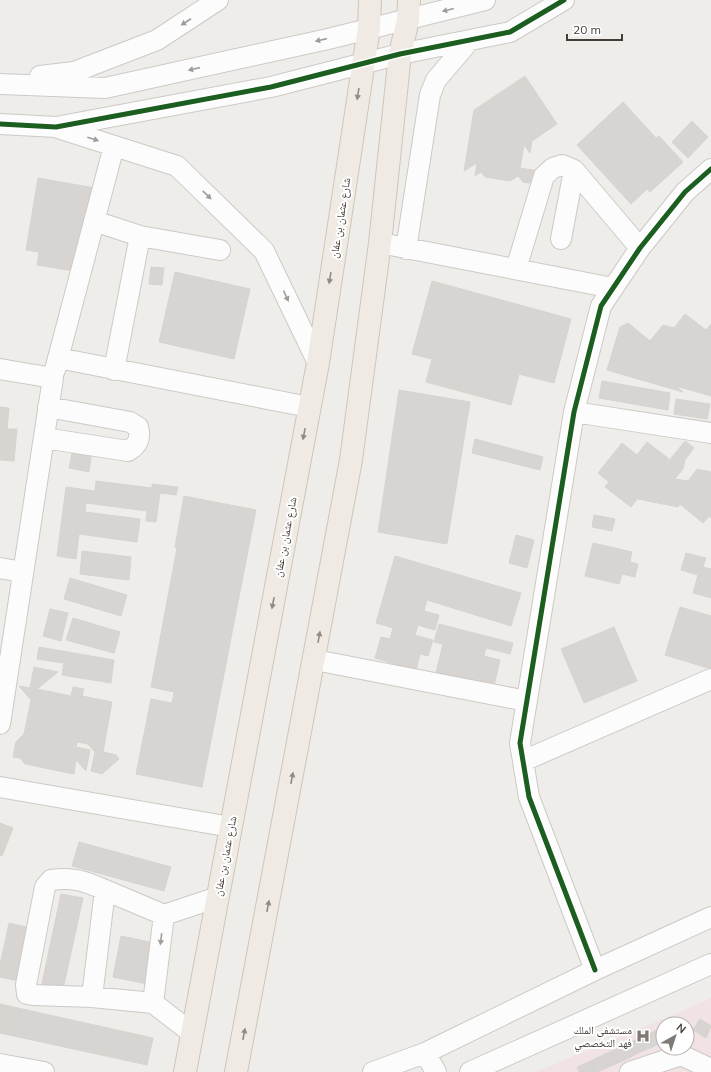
<svg xmlns="http://www.w3.org/2000/svg" width="711" height="1072" font-family="Mulish,'Noto Naskh Arabic',sans-serif">
<style>
.medical{fill:#f1e3e3;fill-rule:evenodd}
.building{fill:#d7d4d1;stroke:#d7d3d0}
.lines{fill:none;stroke-linecap:round;stroke-linejoin:round}
.minor-casing{stroke:#ccc9c6;stroke-width:22}
.major-casing{stroke:#d0c4b8;stroke-width:24}
.minor{stroke:#fdfcfc;stroke-width:20}
.major{stroke:#f0eae4;stroke-width:22}
.cycleway-casing{stroke:#fff;stroke-width:8}
.cycleway{stroke:#1b5e20;stroke-width:5}
.oneway{fill:#a19c99}
.oneway2{fill:#928a84}
.labels{text-anchor:middle;stroke-width:4;stroke-linejoin:round;paint-order:stroke}
.street-label{font-size:11px;fill:#453c36;stroke:#fff}
.poi-label{font-size:11px;fill:#453c36;stroke:#fff;text-anchor:end}
</style>
<rect width="100%" height="100%" fill="#efedea"/>
<path class="medical" d="M711,998V1072H536L680,1012ZM663,1024H687V1048H663Z"/>
<path class="building" d="M525,76L557,124L532,141L530,153L524,145L520,168L538,171L536,184L523,182L518,176L510,181L485,177L481,172L475,176L477,163L464,171L474,110Z
M623,102L656,138L659,136L683,162L650,192L647,189L631,204L577,145Z
M692,121L708,137L688,158L672,142Z
M38,178L95,188L80,272L37,265L39,252L26,250Z
M151,267L164,268L162,285L149,284Z
M175,272L250,289L234,359L159,342Z
M432,281L571,319L554,383L519,374L511,405L426,382L432,359L412,354Z
M685,314L706,330L711,324V396L676,386L683,392L607,370L620,327L628,323L650,341L663,325L674,328Z
M602,381L670,393L668,410L599,398Z
M399,390L470,402L447,544L378,532Z
M676,399L710,404L707,419L674,414Z
M0,407L9,408L7,429H17L14,461L0,460Z
M475,439L543,457L540,470L472,453Z
M685,441L694,448L685,460L683,469L675,479L688,481L697,469L711,472V518L709,516L703,523L680,504L678,507L638,499Z
M647,442L669,459L631,507L605,487L609,482L598,473L622,443L637,455Z
M73,448L92,451L89,472L69,468Z
M96,481L152,488V484L178,487L176,495L160,493L156,522L146,521L147,511L86,503L85,512L140,519L137,542L79,534L76,559L57,556L66,487L95,491Z
M184,496L256,510L202,787L136,774L151,699L172,703L174,692L151,687L177,548L175,547Z
M594,515L615,519L612,531L592,527Z
M516,535L534,540L527,568L509,563Z
M593,543L632,552L630,562L638,564L635,577L622,574L619,584L585,576Z
M82,551L131,557L129,580L80,574Z
M686,553L706,558L703,567L711,569V598L693,593L698,575L681,570Z
M395,556L521,593L511,626L427,600L424,611L439,615L435,630L418,625L415,635L433,640L428,656L420,654L416,670L375,658L381,637L390,639L393,628L376,623Z
M70,578L127,595L121,616L64,599Z
M680,607L711,616V669L665,655Z
M50,609L68,613L61,641L43,636Z
M73,618L120,632L114,653L66,640Z
M439,624L513,643L510,654L486,648L484,656L500,660L494,686L436,672L443,644L434,642Z
M614,627L637,681L584,703L561,649Z
M39,647L114,660L111,683L62,675L64,663L37,659Z
M34,667L58,672L37,689L71,696L73,687L84,689L82,696L112,702L103,752L116,755L119,759L102,774L91,771L95,752L88,744L77,742L76,747L90,750L86,771L76,760L74,774L25,764L20,758L13,757L16,742L24,734L31,700L19,686L30,688Z
M0,823L13,828L2,856L0,855Z
M79,842L171,867L164,891L72,866Z
M61,894L83,898L62,994L41,988Z
M9,923L34,929L23,982L0,977V965Z
M121,936L155,943L147,984L113,977Z
M0,1004L153,1038L147,1065L0,1033Z
M700,1019L711,1026L706,1038L693,1030Z
M661,1028L663,1033V1042L652,1047L647,1035Z
M647,1035L652,1047L638,1053L633,1041Z
M633,1041L638,1053L625,1060L619,1048Z
M619,1048L625,1060L611,1066L605,1054Z
M605,1054L611,1066L597,1072L591,1061Z
M591,1061L597,1072H579L577,1067Z"/>
<g class="lines">
<defs>
<path id="minor" d="M40,76L74,72L157,40L218,0
M0,84L105,88L328,39L485,0
M0,124L56,127L271,87L400,54L510,32L564,0
M58,128L177,166L264,251L318,363
M94,221L140,236L220,250
M561,239L574,170
M380,243L613,288
M406,249L430,95L436,80L470,40
M516,269L544,176L553,168L562,165L574,170L640,248
M58,358L309,407
M0,369L53,378L0,724
M55,370L114,146
M114,370L140,236
M574,412L711,433
M44,438L128,451C138,445 141,439 138,427L130,422L48,407
M0,568L23,572
M315,660L527,701
M523,761L711,679
M0,787L231,827
M595,970L529,797L520,743L574,412L601,306L640,248L685,192L711,169
M92,997L33,995L27,994L26,985L45,887L51,880C73,877 85,881 105,890
M153,1003L92,997L105,890L164,915
M192,1033L153,1003L164,915L218,897
M425,1053L436,1072
M0,1064L44,1072
M373,1072L425,1053L595,970L711,917
M470,1072L711,964
M630,1072L681,1055L711,1069"/>
<path id="major" d="M185,1072L318,363L369,28L370,0
M236,1072L351,460L380,243L400,54L408,20L409,0"/>
</defs>
<use href="#minor" class="minor-casing"/>
<use href="#major" class="major-casing"/>
<use href="#minor" class="minor"/>
<use href="#major" class="major"/>
<defs>
<path id="cycleway" d="M0,124L56,127L271,87L400,54L510,32L564,0
M595,970L529,797L520,743L574,412L601,306L640,248L685,192L711,169"/>
</defs>
<use href="#cycleway" class="cycleway-casing"/>
<use href="#cycleway" class="cycleway"/>
</g>
<defs><path id="oneway-solid" d="M-6-.8H1V-3.2L6.5 0L1 3.2V.8H-6Z"/></defs>
<g class="oneway">
<use href="#oneway-solid" transform="translate(448 10) rotate(166)"/>
<use href="#oneway-solid" transform="translate(186 22) rotate(147)"/>
<use href="#oneway-solid" transform="translate(321 40) rotate(167)"/>
<use href="#oneway-solid" transform="translate(194 69) rotate(167)"/>
<use href="#oneway-solid" transform="translate(93 139) rotate(18)"/>
<use href="#oneway-solid" transform="translate(207 195) rotate(44)"/>
<use href="#oneway-solid" transform="translate(286 296) rotate(65)"/>
<use href="#oneway-solid" transform="translate(161 939) rotate(97)"/>
</g>
<g class="oneway2">
<use href="#oneway-solid" transform="translate(358 94) rotate(99)"/>
<use href="#oneway-solid" transform="translate(330 278) rotate(99)"/>
<use href="#oneway-solid" transform="translate(304 434) rotate(101)"/>
<use href="#oneway-solid" transform="translate(273 603) rotate(101)"/>
<use href="#oneway-solid" transform="translate(319 637) rotate(-80)"/>
<use href="#oneway-solid" transform="translate(292 778) rotate(-79)"/>
<use href="#oneway-solid" transform="translate(268 906) rotate(-79)"/>
<use href="#oneway-solid" transform="translate(244 1034) rotate(-79)"/>
</g>
<defs>
<symbol id="hospital-bare" viewBox="-9 -9 18 18"><path d="M-5-5h3v3.5h4V-5h3V5h-3V1.5h-4V5h-3Z" fill="#807a75" stroke="#fff" stroke-width="2.5" paint-order="stroke"/></symbol>
</defs>
<g fill-rule="evenodd">
<use href="#hospital-bare" x="633" y="1026" width="20" height="20"/>
</g>
<g class="labels">
<g class="street-label">
<text transform="translate(340 218) rotate(-81)" y="4">شارع عثمان بن عفان</text>
<text transform="translate(285 537) rotate(-79)" y="4">شارع عثمان بن عفان</text>
<text transform="translate(225 856) rotate(-79)" y="4">شارع عثمان بن عفان</text>
</g>
<g class="poi-label">
<text x="632" y="1034">مستشفى الملك<tspan x="632" dy="13">فهد التخصصي</tspan></text>
</g>
</g>
<g transform="translate(675 1036) rotate(39)"><circle r="19" fill="#ffffff" stroke="#b5b1af"/>
<path d="M0-3L7 15L0 10L-7 15Z" fill="#807a75"/>
<text y="-6" font-size="11" font-weight="bold" text-anchor="middle" fill="#453c36">N</text>
</g>
<path d="M567 34v6h55v-6" fill="none" stroke="#453c36" stroke-width="2"/>
<text x="573" y="34" font-size="12" fill="#453c36" stroke="#ffffff" stroke-width="3" paint-order="stroke">20 m</text>
</svg>
